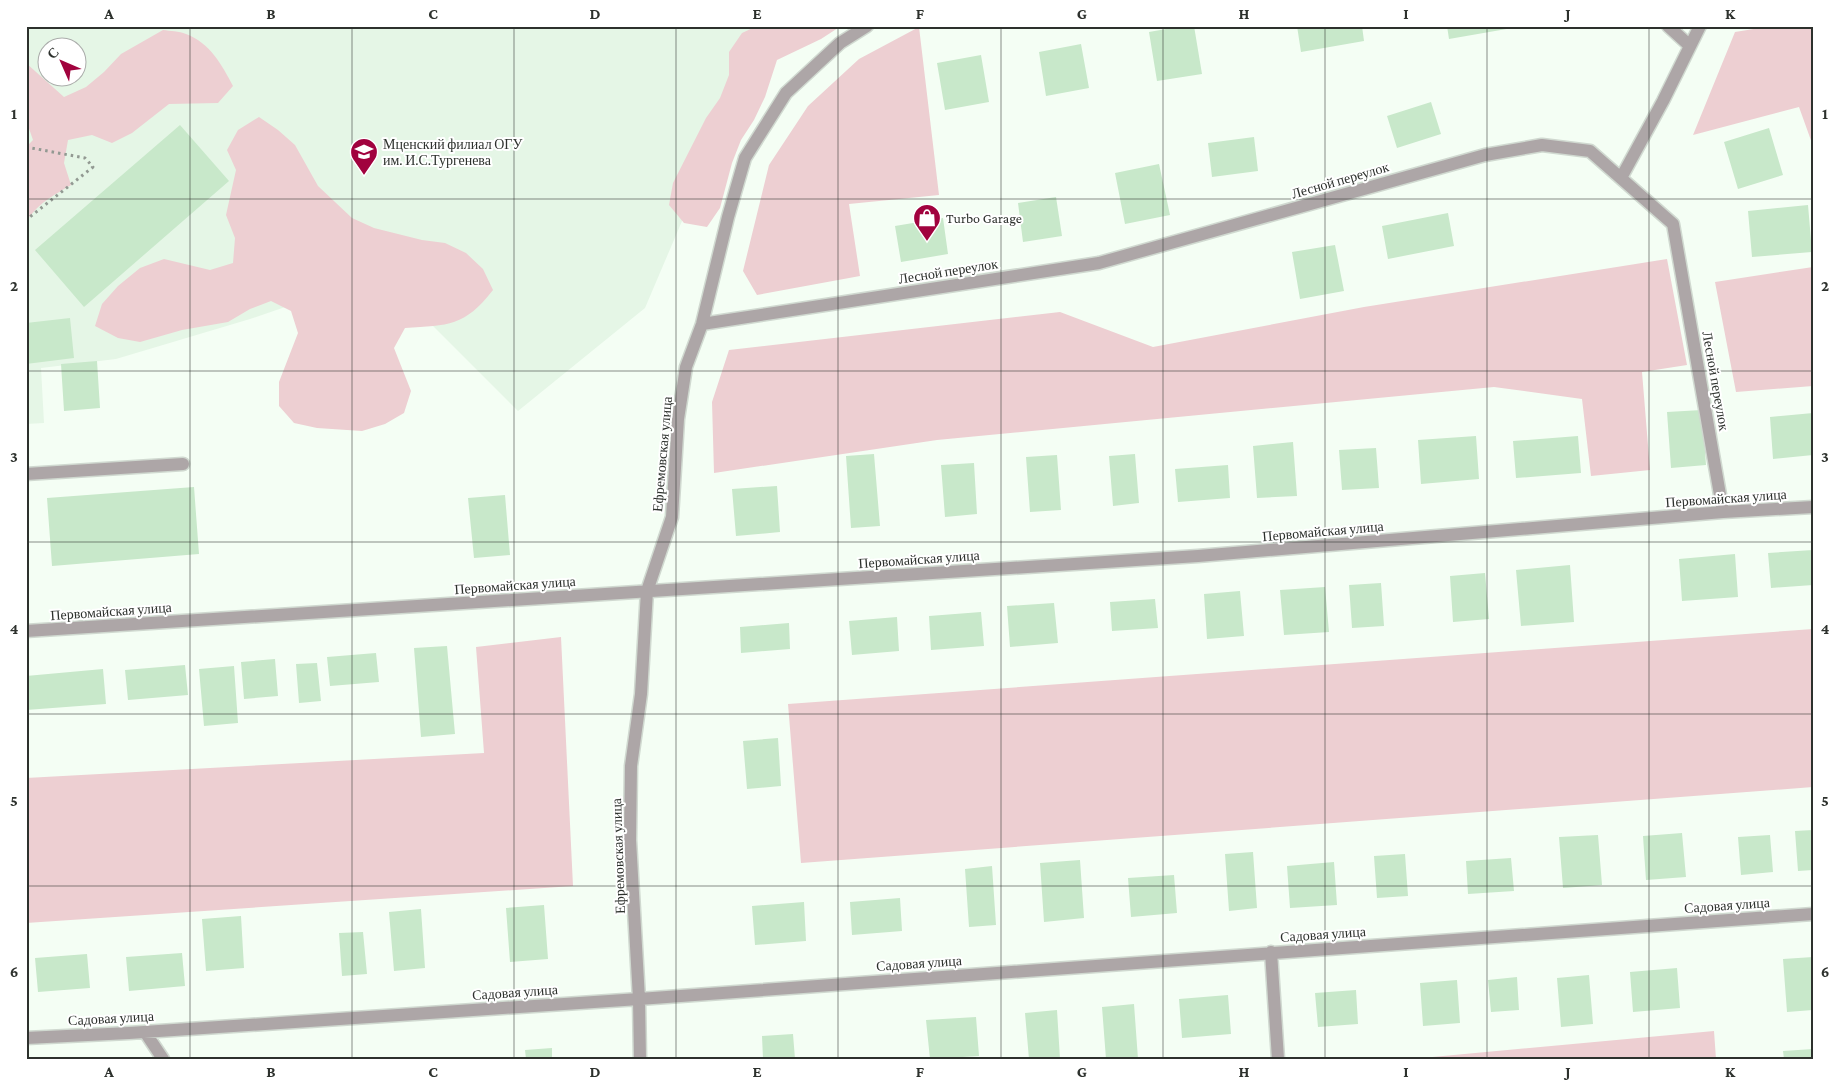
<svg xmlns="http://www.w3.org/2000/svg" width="1839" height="1085" font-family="'Crimson Pro',serif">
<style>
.built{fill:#e5f6e6;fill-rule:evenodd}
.green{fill:#edcfd2}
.building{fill:#c8e8ca}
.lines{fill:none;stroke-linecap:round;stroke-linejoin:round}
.minor-casing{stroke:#d0d9d0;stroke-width:15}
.path{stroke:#929992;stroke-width:3;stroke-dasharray:2.5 4;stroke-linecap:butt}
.minor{stroke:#ada6a7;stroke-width:12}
.grid{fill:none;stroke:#2d312d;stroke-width:1;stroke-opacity:0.55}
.labels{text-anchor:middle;stroke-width:4;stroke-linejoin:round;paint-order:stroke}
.poi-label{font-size:14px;fill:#2d312d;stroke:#fff;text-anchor:start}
.street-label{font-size:14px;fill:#2d312d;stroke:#fff}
.neatline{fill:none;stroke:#2d312d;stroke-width:2}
.grid-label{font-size:16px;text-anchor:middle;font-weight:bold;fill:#2d312d}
</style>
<rect width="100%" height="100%" fill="#f4fef4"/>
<path class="built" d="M26,26H765L645,308L518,411L381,274L250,319L116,359L41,368L44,423L26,424ZM48,48H78V78H48Z"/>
<path class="green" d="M757,26H841L821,39L777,60L765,97L754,120L741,140L732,163L720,208L707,227L684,223L669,205L673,183L706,118L720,98L729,75V52L742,33Z
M1772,26H1813V146L1799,107L1693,135L1735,32Z
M919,27L939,195L849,204L860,276L757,295L743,271L769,165L808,106L859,59Z
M163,30C170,31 179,31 186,34C210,43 222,65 233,86L218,103L169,104L132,133L112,143L92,135L68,140L64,163L71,185C54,195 35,205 26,223V147L33,140L26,120V63L64,97L86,87L104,72L121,54Z
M259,117L278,130L295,145L318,186L352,218L374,228L422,240L445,243L466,253L483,269L493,290C464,327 449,325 405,328L394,348L411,391L404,413L385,424L362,431L317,428L294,423L279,406V382L298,333L291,311L271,301L250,309L228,322L182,330L140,342L118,338L95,326L102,304L118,286L140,268L164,259L210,270L233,263L235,238L226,215L236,170L227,150L238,130Z
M1667,259L1687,365L1642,372L1650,470L1591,476L1582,399L1494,387L937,440L714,473L712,402L729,350L1060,312L1153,347L1364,307Z
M1813,267V386L1736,392L1715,282Z
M1813,629V787L801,863L788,704Z
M561,637L573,886L26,923V778L484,753L476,647Z
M1714,1031L1716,1059H1411Z"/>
<path class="building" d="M1183,26H1194L1202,74L1157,81L1149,32Z
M1297,26H1362L1364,41L1301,52Z
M1447,26H1518V27L1449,39Z
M1081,44L1089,88L1046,96L1039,52Z
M981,55L989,102L945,110L937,63Z
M1431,102L1441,134L1397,148L1387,116Z
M180,125L229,181L84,307L35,250Z
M1769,128L1783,175L1738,189L1724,142Z
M1254,137L1258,171L1212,177L1208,143Z
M1159,164L1170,215L1125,224L1115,173Z
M1056,197L1062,236L1023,242L1018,203Z
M1808,205L1812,252L1752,257L1748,211Z
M1448,213L1454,246L1388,259L1382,226Z
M943,218L948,254L901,262L895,226Z
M1335,245L1344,291L1300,299L1292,252Z
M70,318L74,358L26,364V323Z
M97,361L100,408L64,411L61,364Z
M1702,410L1706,465L1671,468L1667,412Z
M1813,413V455L1773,459L1770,417Z
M1476,436L1479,479L1421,484L1418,440Z
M1578,436L1581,473L1516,478L1513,441Z
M1293,442L1297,496L1257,498L1253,446Z
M1376,448L1379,488L1342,490L1339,450Z
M874,454L880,526L851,528L846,456Z
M1135,454L1139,503L1113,506L1109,456Z
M1057,455L1061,510L1030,512L1026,457Z
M974,463L977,514L945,517L941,465Z
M1228,465L1230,498L1178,502L1175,469Z
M777,486L780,532L736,536L732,489Z
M194,487L199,554L52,566L47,498Z
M505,495L510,555L474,558L468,498Z
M1813,550V585L1771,588L1768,553Z
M1735,554L1738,597L1682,601L1679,559Z
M1570,565L1574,622L1521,626L1516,570Z
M1485,573L1489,619L1453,622L1450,576Z
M1381,583L1384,626L1352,628L1349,585Z
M1325,587L1329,632L1284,635L1280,590Z
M1240,591L1244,636L1207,639L1204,594Z
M1155,599L1158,628L1112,631L1110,602Z
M1054,603L1058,643L1010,647L1007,606Z
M981,612L984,646L931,650L929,616Z
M897,617L899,651L852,655L849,621Z
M789,623L790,649L741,653L740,627Z
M447,646L455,734L421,737L414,648Z
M376,653L379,682L330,686L327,657Z
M275,659L278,696L244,699L241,662Z
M317,663L321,701L299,703L296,664Z
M185,665L188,695L128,700L125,670Z
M234,666L238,723L204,726L199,669Z
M103,669L106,704L26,710V676Z
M778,738L781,786L747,789L743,741Z
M1813,830V870L1798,871L1795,831Z
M1682,833L1686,877L1646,880L1643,836Z
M1598,835L1602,885L1563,888L1559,837Z
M1770,835L1773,872L1741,875L1738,837Z
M1253,852L1257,908L1229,911L1225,854Z
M1405,854L1408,896L1377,898L1374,856Z
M1511,858L1514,891L1468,894L1466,861Z
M1080,860L1084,918L1044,922L1040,863Z
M1334,862L1337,905L1290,908L1287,866Z
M992,866L996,925L969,927L965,869Z
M1174,875L1177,913L1131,917L1128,878Z
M900,898L902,931L852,935L850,902Z
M804,902L806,941L755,945L752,906Z
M544,905L548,959L510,962L506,908Z
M421,909L425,968L394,971L389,912Z
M241,916L244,968L206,971L202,919Z
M363,932L367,974L342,976L339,933Z
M182,953L185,986L129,991L126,957Z
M87,954L90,988L38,992L35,958Z
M1813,957V1010L1787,1012L1783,959Z
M1677,968L1680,1008L1633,1012L1630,972Z
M1589,975L1593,1024L1561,1027L1557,978Z
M1517,977L1519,1010L1491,1012L1488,980Z
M1457,980L1460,1023L1423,1026L1420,983Z
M1356,990L1358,1024L1318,1027L1315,993Z
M1228,995L1231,1034L1182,1038L1179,999Z
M1134,1004L1138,1059H1106L1102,1007Z
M1057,1010L1060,1059H1029L1025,1013Z
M976,1017L979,1056L930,1059L926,1020Z
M793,1034L795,1059H763L762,1036Z
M552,1048V1059H526L525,1050Z
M1813,1049V1059H1784L1783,1051Z"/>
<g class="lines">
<defs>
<path id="minor" d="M1668,26L1690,46
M1621,178L1663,101L1700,26
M702,324L1099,263L1485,155L1542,145L1590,151L1673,224L1723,512
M26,474L183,464
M26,631L1198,556L1723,512L1813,507
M1271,952L1278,1059
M145,1032L163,1059
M26,1038L129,1033L639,999L1813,914
M640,1059L639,999L630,840L631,766L641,694L647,591L672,517L678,419L686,367L702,324L728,217L745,158L786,93L840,43L867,26"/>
</defs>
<use href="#minor" class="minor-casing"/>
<path class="path" d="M26,147L85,158L93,167L26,220"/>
<use href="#minor" class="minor"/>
</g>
<path class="grid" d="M190,26V1059M352,26V1059M514,26V1059M676,26V1059M838,26V1059M1001,26V1059M1163,26V1059M1325,26V1059M1487,26V1059M1649,26V1059M26,199H1813M26,371H1813M26,542H1813M26,714H1813M26,886H1813"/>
<defs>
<symbol id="university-pin" viewBox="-11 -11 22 30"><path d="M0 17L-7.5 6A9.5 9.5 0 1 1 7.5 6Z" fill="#a1023e" stroke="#fff"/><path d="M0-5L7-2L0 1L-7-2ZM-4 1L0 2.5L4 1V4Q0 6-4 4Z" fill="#fff"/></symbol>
<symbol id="shop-pin" viewBox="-11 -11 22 30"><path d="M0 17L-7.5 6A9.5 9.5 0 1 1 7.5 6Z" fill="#a1023e" stroke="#fff"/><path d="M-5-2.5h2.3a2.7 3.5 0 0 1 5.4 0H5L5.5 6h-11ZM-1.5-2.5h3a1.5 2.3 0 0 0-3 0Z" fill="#fff"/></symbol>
</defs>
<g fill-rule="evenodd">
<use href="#university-pin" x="348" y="136" width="32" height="43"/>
<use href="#shop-pin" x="911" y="202" width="32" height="43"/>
</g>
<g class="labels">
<g class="poi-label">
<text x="383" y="149">Мценский филиал ОГУ<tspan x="383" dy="16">им. И.С.Тургенева</tspan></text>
<text x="946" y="223">Turbo Garage</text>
</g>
<g class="street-label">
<text transform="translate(1340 180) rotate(-16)" y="5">Лесной переулок</text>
<text transform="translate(948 271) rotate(-9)" y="5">Лесной переулок</text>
<text transform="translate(1716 381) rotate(80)" y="5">Лесной переулок</text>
<text transform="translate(662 454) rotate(-85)" y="5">Ефремовская улица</text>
<text transform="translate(1726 498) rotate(-4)" y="5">Первомайская улица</text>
<text transform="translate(1323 531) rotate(-5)" y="5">Первомайская улица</text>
<text transform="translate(919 559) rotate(-4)" y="5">Первомайская улица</text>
<text transform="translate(515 585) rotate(-4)" y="5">Первомайская улица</text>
<text transform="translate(111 611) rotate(-4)" y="5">Первомайская улица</text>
<text transform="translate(618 856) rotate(-92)" y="5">Ефремовская улица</text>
<text transform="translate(1727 905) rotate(-4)" y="5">Садовая улица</text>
<text transform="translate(1323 934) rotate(-4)" y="5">Садовая улица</text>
<text transform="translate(919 963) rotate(-4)" y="5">Садовая улица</text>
<text transform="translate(515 992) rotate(-4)" y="5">Садовая улица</text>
<text transform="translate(111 1018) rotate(-3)" y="5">Садовая улица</text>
</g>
</g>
<rect width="1839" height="1085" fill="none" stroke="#ffffff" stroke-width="55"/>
<g transform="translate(62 62) rotate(315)"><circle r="24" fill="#ffffff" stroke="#abadab"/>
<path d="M0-4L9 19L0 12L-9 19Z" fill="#a1023e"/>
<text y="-8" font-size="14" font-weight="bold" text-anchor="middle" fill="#2d312d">С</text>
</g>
<rect x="28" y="28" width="1784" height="1030" class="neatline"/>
<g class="grid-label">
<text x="109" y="19">A</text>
<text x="271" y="19">B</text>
<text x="433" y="19">C</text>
<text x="595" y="19">D</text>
<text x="757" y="19">E</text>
<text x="920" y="19">F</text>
<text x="1082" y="19">G</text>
<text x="1244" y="19">H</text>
<text x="1406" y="19">I</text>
<text x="1568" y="19">J</text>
<text x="1730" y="19">K</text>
<text x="14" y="119">1</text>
<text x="1825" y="119">1</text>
<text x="14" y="291">2</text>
<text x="1825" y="291">2</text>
<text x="14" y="462">3</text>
<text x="1825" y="462">3</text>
<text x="14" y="634">4</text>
<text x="1825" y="634">4</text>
<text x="14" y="806">5</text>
<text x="1825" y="806">5</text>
<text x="14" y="977">6</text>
<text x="1825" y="977">6</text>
<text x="109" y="1077">A</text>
<text x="271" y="1077">B</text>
<text x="433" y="1077">C</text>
<text x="595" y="1077">D</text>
<text x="757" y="1077">E</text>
<text x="920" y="1077">F</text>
<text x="1082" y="1077">G</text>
<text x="1244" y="1077">H</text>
<text x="1406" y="1077">I</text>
<text x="1568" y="1077">J</text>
<text x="1730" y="1077">K</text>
</g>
</svg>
